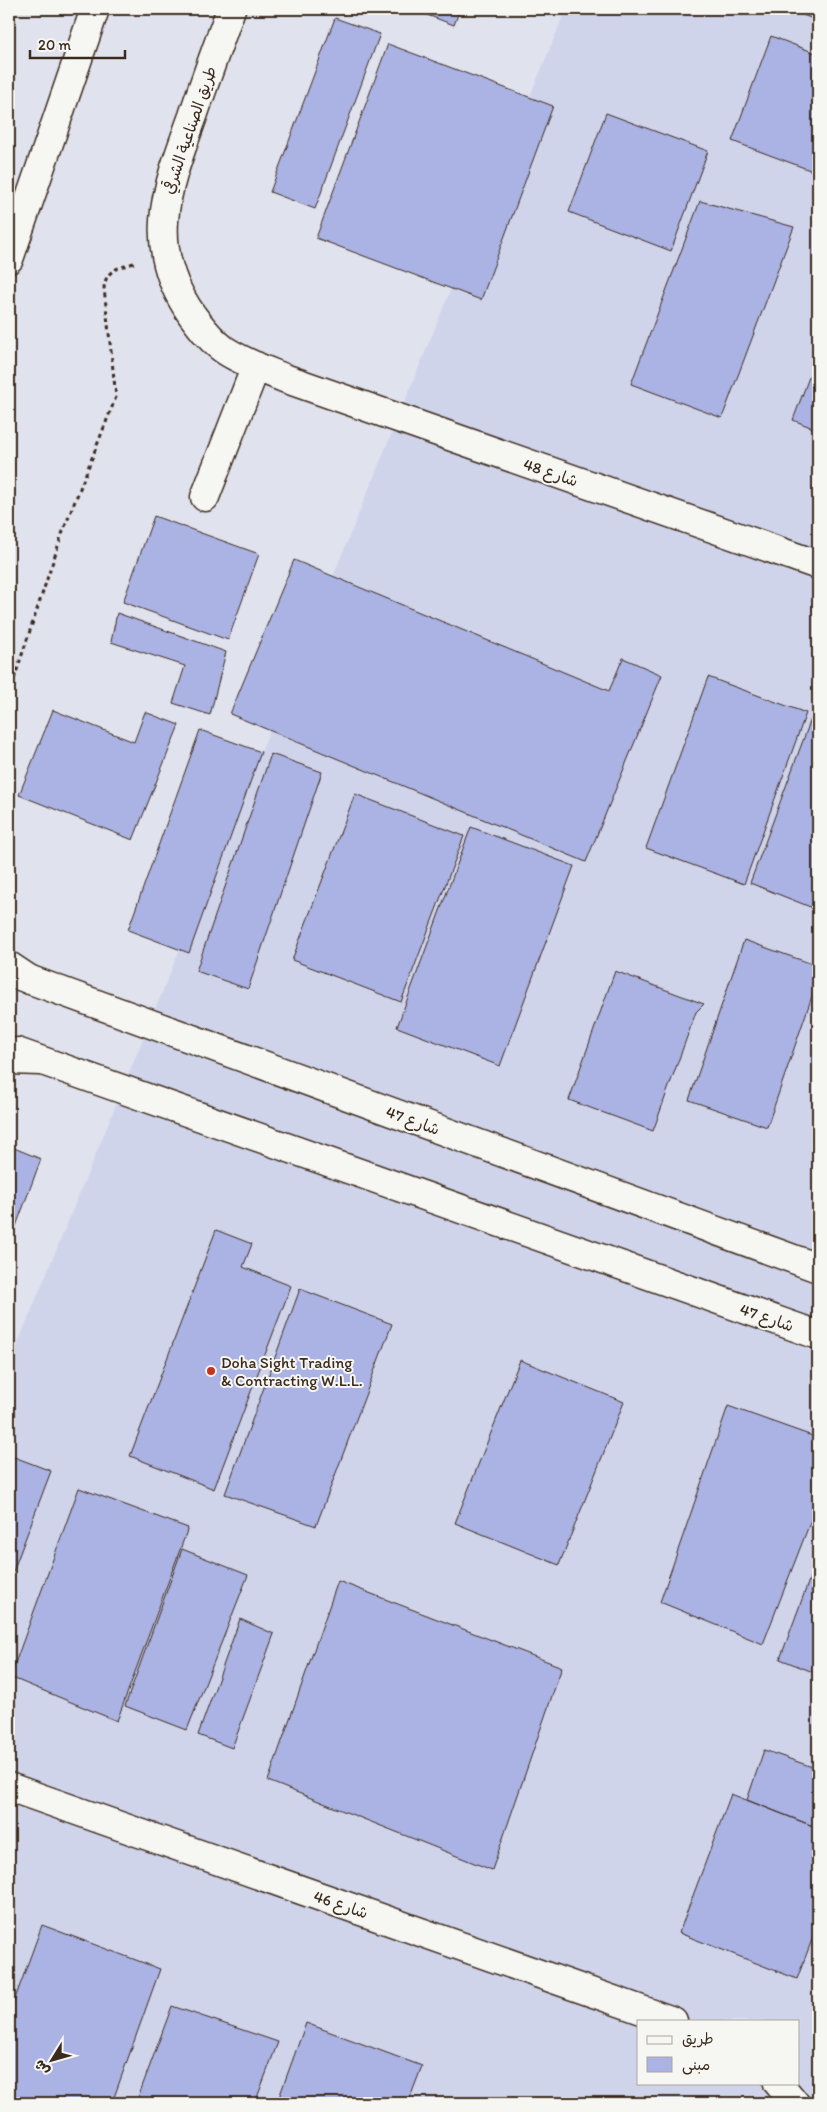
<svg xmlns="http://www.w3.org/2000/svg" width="827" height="2112" font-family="Itim,'Playpen Sans Arabic',sans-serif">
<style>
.built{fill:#d0d4eb;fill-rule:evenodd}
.building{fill:#abb3e4;stroke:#3b2a1e}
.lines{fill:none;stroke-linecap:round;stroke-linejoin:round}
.minor-casing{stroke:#3b2a1e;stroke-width:31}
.major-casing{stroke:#3b2a1e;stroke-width:31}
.path{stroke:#3b2a1e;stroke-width:3;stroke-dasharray:4 4;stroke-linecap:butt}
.minor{stroke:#f6f6f2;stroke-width:28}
.major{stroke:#f6f6f2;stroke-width:28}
.poi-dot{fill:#c8321e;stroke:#f6f6f2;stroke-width:2}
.labels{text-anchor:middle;stroke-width:4;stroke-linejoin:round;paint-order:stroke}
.street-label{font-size:16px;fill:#3b2a1e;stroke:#f6f6f2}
.poi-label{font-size:16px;fill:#3b2a1e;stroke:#f6f6f2;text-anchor:start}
</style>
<rect width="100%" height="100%" fill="#e0e2ee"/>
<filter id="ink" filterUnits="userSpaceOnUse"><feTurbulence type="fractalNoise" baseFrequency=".02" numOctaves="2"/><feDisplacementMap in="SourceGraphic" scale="10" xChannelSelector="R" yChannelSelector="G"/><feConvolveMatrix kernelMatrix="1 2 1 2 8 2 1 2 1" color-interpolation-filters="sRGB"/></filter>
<g filter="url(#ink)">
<path class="built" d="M566,9H818V2103H9V1365ZM638,2021H798V2083H638Z"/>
<path class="building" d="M411,9H460L454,25Z
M788,9H818V21Z
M335,18L380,34L315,209L270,192Z
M771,36L818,54V173L732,141Z
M388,44L553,106L481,300L316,238Z
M606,113L708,151L671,251L569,212Z
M700,201L794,227L722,418L631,384Z
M818,353V430L793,420Z
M154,516L259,554L228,640L123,602Z
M294,560L609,691L623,658L662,675L586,862L230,714Z
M117,613L226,652L210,715L173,703L185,666L111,642Z
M708,677L806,713L744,884L646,848Z
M53,710L134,742L145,712L179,725L133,840L19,795Z
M811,719L818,722V910L750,883Z
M200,730L261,752L189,953L128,930Z
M271,754L322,772L248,989L196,971Z
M355,794L464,836L401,1002L292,960Z
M471,827L574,866L500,1066L397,1027Z
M744,940L818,966V979L767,1127L689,1100Z
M615,971L704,1004L696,1012L653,1131L569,1100Z
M9,1146L41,1159L9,1245Z
M216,1230L252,1244L243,1267L291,1286L214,1489L130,1456Z
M300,1289L392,1324L316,1526L225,1494Z
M520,1360L624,1402L559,1565L455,1523Z
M728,1406L818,1438V1502L763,1644L660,1602Z
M9,1455L51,1471L9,1582Z
M79,1488L188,1528L117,1721L10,1677Z
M182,1549L248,1575L187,1730L125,1706Z
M818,1556V1674L780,1659Z
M338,1581L562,1667L492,1870L268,1781Z
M240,1619L274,1634L232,1748L198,1735Z
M764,1750L818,1769V1828L747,1800Z
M731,1794L818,1828V1924L797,1979L679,1933Z
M42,1925L160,1969L112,2103H9V2015Z
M172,2006L278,2042L255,2103H136Z
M306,2023L422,2066L408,2103H277Z"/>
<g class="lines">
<defs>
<path id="minor" d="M231,9C218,45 205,80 193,116C167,188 143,245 192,315C201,327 212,342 226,351C243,362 265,370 284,378L818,565
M205,497L256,366
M9,972L818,1268
M17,1052L818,1335
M9,1787L673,2021
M778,2083L795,2103"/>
<path id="major" d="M9,259L95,9
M9,966L30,980
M9,1060L40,1061"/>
</defs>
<use href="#minor" class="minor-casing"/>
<use href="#major" class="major-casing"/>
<path class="path" d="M9,694L62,534L116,397L104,288C106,268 120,268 137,262"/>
<use href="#minor" class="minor"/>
<use href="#major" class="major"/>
</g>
</g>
<circle class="poi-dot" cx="211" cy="1371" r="5"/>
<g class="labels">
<g class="street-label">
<text transform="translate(189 130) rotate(-71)" y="6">طريق الصناعية الشرقي</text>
<text transform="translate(551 472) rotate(19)" y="6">شارع 48</text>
<text transform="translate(413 1120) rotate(20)" y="6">شارع 47</text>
<text transform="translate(767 1317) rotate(19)" y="6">شارع 47</text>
<text transform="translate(341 1904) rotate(19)" y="6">شارع 46</text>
</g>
<g class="poi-label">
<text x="221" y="1368">Doha Sight Trading<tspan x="221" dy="18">&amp; Contracting W.L.L.</tspan></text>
</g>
</g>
<rect width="827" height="2112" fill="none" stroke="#f6f6f2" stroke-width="30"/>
<rect x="15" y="15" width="797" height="2082" fill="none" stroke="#3b2a1e" stroke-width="2" filter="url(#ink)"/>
<rect x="637" y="2020" width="162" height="65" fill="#f6f6f2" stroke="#aba49d"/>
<rect x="647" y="2036" width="25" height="8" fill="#f6f6f2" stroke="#aba49d"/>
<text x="682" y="2044" font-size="15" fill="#3b2a1e">طريق</text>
<rect x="647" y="2057" width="25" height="15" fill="#abb3e4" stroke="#aba49d"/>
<text x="682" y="2070" font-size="15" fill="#3b2a1e">مبنى</text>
<g transform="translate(52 2060) rotate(233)" stroke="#f6f6f2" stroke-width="4" paint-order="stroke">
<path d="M0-4L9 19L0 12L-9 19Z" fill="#3b2a1e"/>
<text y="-8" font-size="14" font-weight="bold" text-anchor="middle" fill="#3b2a1e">ش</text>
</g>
<path d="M30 50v8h95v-8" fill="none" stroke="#3b2a1e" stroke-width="2.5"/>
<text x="38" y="50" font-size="15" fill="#3b2a1e" stroke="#f6f6f2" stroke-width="4" paint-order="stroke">20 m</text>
</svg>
